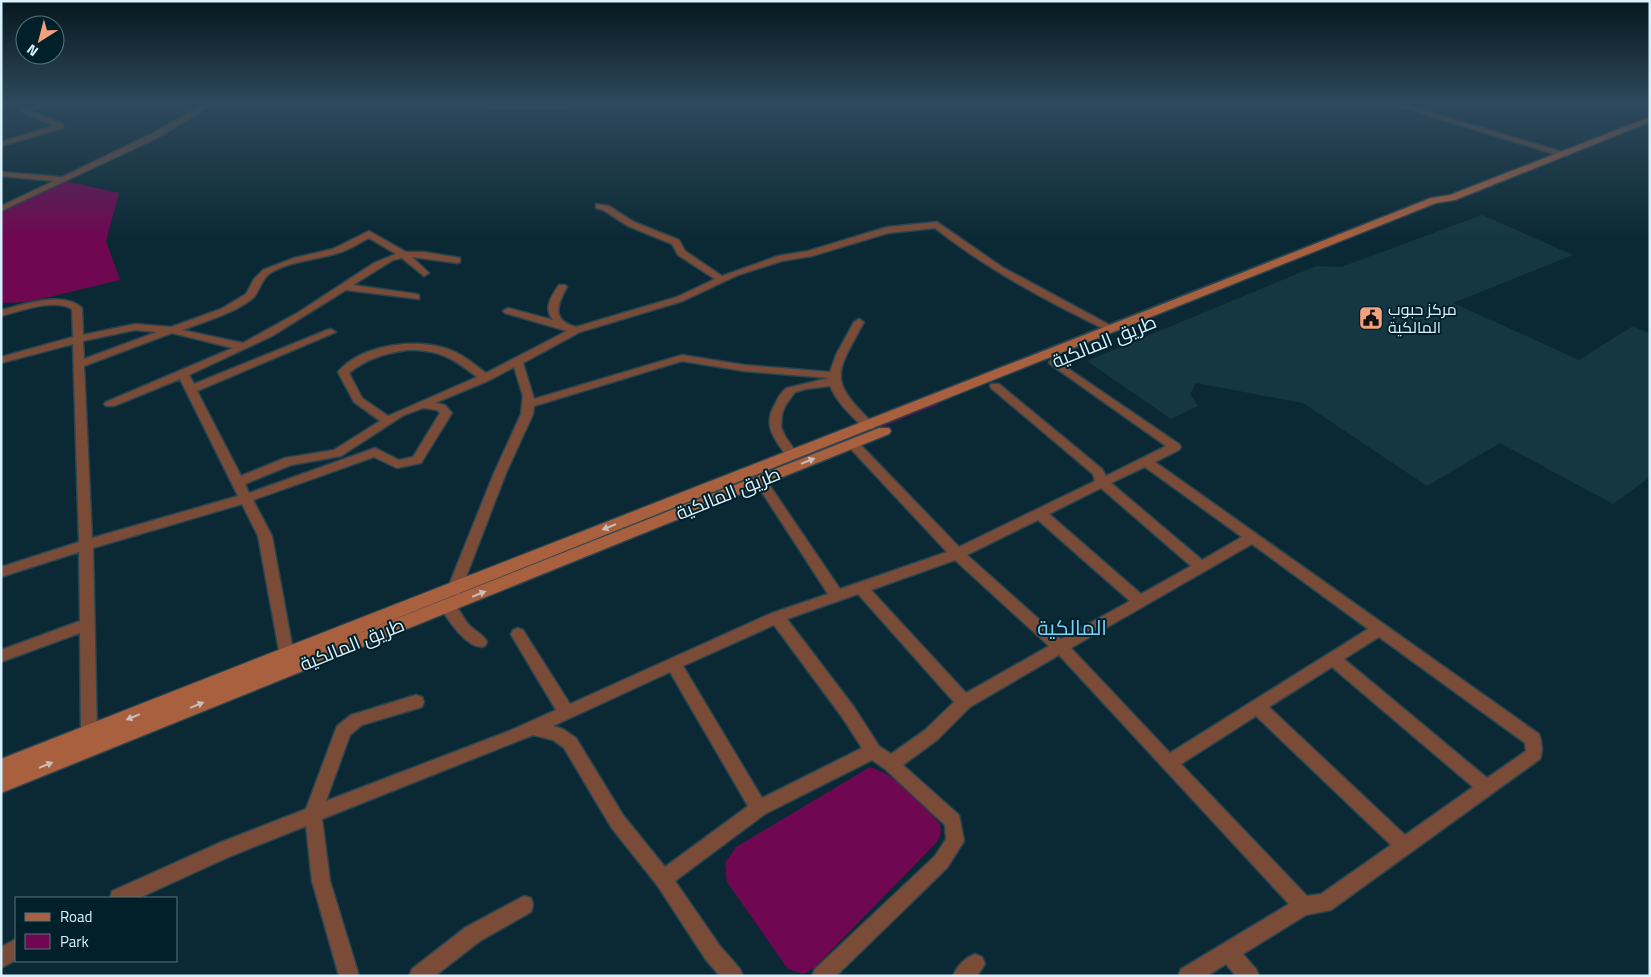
<svg xmlns="http://www.w3.org/2000/svg" width="1651" height="977" font-family="'Titillium Web',Cairo,sans-serif">
<style>
.built{fill:#153743}
.green{fill:#6f0851}
.lines{fill:none;stroke-linecap:round;stroke-linejoin:round}
.minor-casing{stroke:#284550;stroke-width:3}
.tertiary-casing{stroke:#284550;stroke-width:3}
.secondary-casing{stroke:#284550;stroke-width:3}
.minor{fill:#7a4c38;fill-rule:evenodd}
.tertiary{fill:#7a4c38;fill-rule:evenodd}
.secondary{fill:#a9603f;fill-rule:evenodd}
.oneway{fill:#c8beba}
.labels{text-anchor:middle;stroke-width:4;stroke-linejoin:round;paint-order:stroke}
.far-poi-label{font-size:16px;fill:#d8f1fc;stroke:#02202a;text-anchor:start}
.street-label{font-size:19px;fill:#d8f1fc;stroke:#02202a}
.quarter-label{font-size:21px;fill:#78d4f6;stroke:#02202a}
</style>
<rect width="100%" height="100%" fill="#0b2934"/>
<path class="built" d="M1482,215L1573,255L1453,303L1579,360L1633,326L1650,334V477L1613,504L1500,443L1427,486L1303,403L1196,383L1190,394L1198,406L1171,419L1087,361L1316,266L1341,267Z"/>
<path class="green" d="M65,181L119,193L106,241L120,280L28,302L1,303V211Z
M937,402L939,404L650,520L648,517Z
M870,767C902,778 918,800 940,824L941,833L936,843L814,968L803,974L788,969L727,882L725,863L736,847Z"/>
<g class="lines">
<defs>
<path id="minor" d="M44,102H52L30,111L63,124V128L1,146V142L53,126L21,111Z
M209,102H216L157,138L1,211V206L54,181L1,176V172L62,177L151,134Z
M596,204L609,206L634,222L679,240L685,251L722,276L778,256L808,251L887,227L937,222L1002,267L1117,329L1112,332L1108,331C1047,301 988,270 935,228L888,233L812,256L782,261L738,275L683,301L580,332L523,363L534,399L682,355L744,365L830,372L836,355L854,322L859,319L864,322C836,374 827,379 873,423L875,426L873,429H865C852,416 837,403 830,386L806,389L795,392L785,406L782,414L781,427L785,436L798,455L792,459C786,457 784,453 781,448C770,433 765,421 775,404C778,397 781,392 787,388L829,378L744,371L682,361L534,406L533,414L506,473L461,590L459,594L454,595L449,594L447,590L494,473L521,414L523,396L514,367L490,380L435,403L445,405L452,413L421,463L397,468L374,457L253,500L272,536L294,656L292,660L287,662L282,660L280,656L258,536L242,504L93,548L97,734L95,739L89,741L83,739L81,734L80,633L1,662V650L80,621L79,552L1,577V567L79,542L73,344L1,363V357L73,337L72,309C53,298 21,311 1,316V310C23,305 64,290 82,308L83,335L135,324L171,327L221,309L246,294L254,279L263,270L294,258L333,249L369,231L406,252H424L460,258V262L457,263L412,257L429,273L424,276L402,258L393,260L353,285L416,294L419,295V299L346,290L272,336L189,375L194,384L327,330L331,329L336,332L197,391L241,476L285,458L334,450L380,421L354,402L338,372C361,344 418,337 450,350C464,355 475,365 486,373L567,331L505,313L503,311L508,308L553,320C543,308 551,297 559,285H565L567,287C557,305 551,320 576,327L677,297L715,279L678,255L672,244L628,226L603,210L596,208ZM369,238L396,254L374,263L299,312L243,343L182,330C206,321 232,314 252,299C260,292 260,281 269,274C288,261 317,260 338,253C349,250 359,243 369,238ZM135,330L157,332L84,359L83,341ZM172,333L233,348L106,402L104,404L106,406H114L180,379L238,496L92,538L84,366ZM407,350C438,349 453,358 477,377L388,416L362,398L349,373C366,359 385,353 407,350ZM423,408L437,410L440,413L413,457L399,460L375,448L249,493L245,484L291,465L341,456L404,415Z
M1054,359L1179,444L1181,447L1179,450L1155,462L1539,734C1542,742 1543,751 1540,759L1331,910L1306,915L1243,954L1256,969L1259,976H1236L1226,964L1207,976H1178L1181,969L1289,904L1059,655L970,707L937,740L903,765L959,815L964,841L947,868L836,976H812L815,969L935,856L946,839L945,825L885,769L872,760L765,814L675,881L720,946L740,969L743,976H720L706,960L657,885L611,827L564,748L553,740L533,735L322,819L330,881L359,976H339L312,881L306,826L231,856L139,898H110L112,891L219,843L306,809L337,726L351,715L416,695L422,697L424,702L422,707L362,725L350,735L326,801L509,731L556,710L513,638L511,634L513,630L518,628L523,630L570,704L772,613L828,594L756,483L754,480L756,477H764L840,589L947,552L849,447L847,444L849,441H857L959,547L1095,481L1093,474L991,388L990,386L991,384H999L1102,469L1106,476L1166,446L1050,364L1049,362ZM1145,467L1242,537L1202,560L1111,483ZM1101,488L1191,566L1141,594L1049,514ZM1038,520L1130,601L1061,639L967,555ZM1252,544L1368,629L1170,753L1071,648ZM955,560L1049,646L966,693L871,590ZM858,594L954,702L925,730L891,754L879,746L854,707L787,619ZM774,625L842,717L862,748L762,798L683,666ZM1379,637L1525,743L1526,751L1487,778L1344,659ZM1332,667L1473,787L1405,835L1269,707ZM670,672L748,806L665,867L623,815L576,738L563,729L553,726ZM1256,716L1391,845L1321,894L1307,896L1181,764Z
M447,600C458,604 462,617 469,625C475,631 483,634 487,642L485,646C469,652 447,619 440,606L442,602Z
M524,896L531,898L533,905L531,912L480,941L435,976H409L412,969L466,927Z
M16,939V960L1,968V947Z
M975,954L982,957L985,964L977,976H953C957,966 965,958 975,954Z"/>
<path id="tertiary" d="M450,102L527,104L604,102C591,111 463,111 450,102Z
M1384,102H1395L1569,154L1567,156H1561Z"/>
<path id="secondary" d="M1650,117V122L1455,200L1436,203L327,646L879,428H889L891,431L889,434L1,793V759C478,571 955,387 1431,198L1450,195Z"/>
</defs>
<use href="#minor" class="minor-casing"/>
<use href="#tertiary" class="tertiary-casing"/>
<use href="#secondary" class="secondary-casing"/>
<use href="#minor" class="minor"/>
<use href="#tertiary" class="tertiary"/>
<use href="#secondary" class="secondary"/>
</g>
<defs><path id="oneway-solid" d="M-6-.8H1V-3.2L6.5 0L1 3.2V.8H-6Z" transform="scale(1.25)"/></defs>
<g class="oneway">
<use href="#oneway-solid" transform="translate(808 461) rotate(-22)"/>
<use href="#oneway-solid" transform="translate(609 527) rotate(158)"/>
<use href="#oneway-solid" transform="translate(479 594) rotate(-22)"/>
<use href="#oneway-solid" transform="translate(197 705) rotate(-22)"/>
<use href="#oneway-solid" transform="translate(133 717) rotate(158)"/>
<use href="#oneway-solid" transform="translate(46 765) rotate(-22)"/>
</g>
<linearGradient id="sky" x2="0" y2="1"><stop stop-color="#06171d"/><stop offset="0.43" stop-color="#2e495c"/><stop offset="1" stop-color="#2e495c" stop-opacity="0"/></linearGradient>
<rect width="1651" height="238" fill="url(#sky)"/>
<defs>
<symbol id="civic-square" viewBox="-11 -11 22 22"><rect x="-9" y="-9" width="18" height="18" rx="4" fill="#f1a17d" stroke="#02202a"/><path d="M-.6-6.5H3V-4.5H.6V-3L4-1V1h2V6H-6V1h2V-1L-.6-3ZM-1.2 2.5V6h2.4V2.5Z" fill="#111"/></symbol>
</defs>
<g fill-rule="evenodd">
<use href="#civic-square" x="1357" y="304" width="28" height="28"/>
</g>
<g class="labels">
<g class="far-poi-label">
<text x="1388" y="315">مركز حبوب<tspan x="1388" dy="18">المالكية</tspan></text>
</g>
<g class="street-label">
<text transform="translate(1104 341) rotate(-22)" y="7">طريق المالكية</text>
<text transform="translate(728 493) rotate(-22)" y="7">طريق المالكية</text>
<text transform="translate(352 644) rotate(-22)" y="7">طريق المالكية</text>
</g>
<g class="quarter-label">
<text x="1072" y="635">المالكية</text>
</g>
</g>
<rect width="1651" height="977" fill="none" stroke="#d8f1fc" stroke-width="5"/>
<rect x="15" y="897" width="162" height="65" fill="#02202a" stroke="#58747e"/>
<rect x="25" y="913" width="25" height="8" fill="#a9603f" stroke="#58747e"/>
<text x="60" y="922" font-size="15" fill="#d8f1fc">Road</text>
<rect x="25" y="934" width="25" height="15" fill="#6f0851" stroke="#58747e"/>
<text x="60" y="947" font-size="15" fill="#d8f1fc">Park</text>
<g transform="translate(40 40) rotate(216)"><circle r="24" fill="#02202a" stroke="#58747e"/>
<path d="M0-4L9 19L0 12L-9 19Z" fill="#f1a17d"/>
<text y="-8" font-size="14" font-weight="bold" text-anchor="middle" fill="#d8f1fc">N</text>
</g>
</svg>
